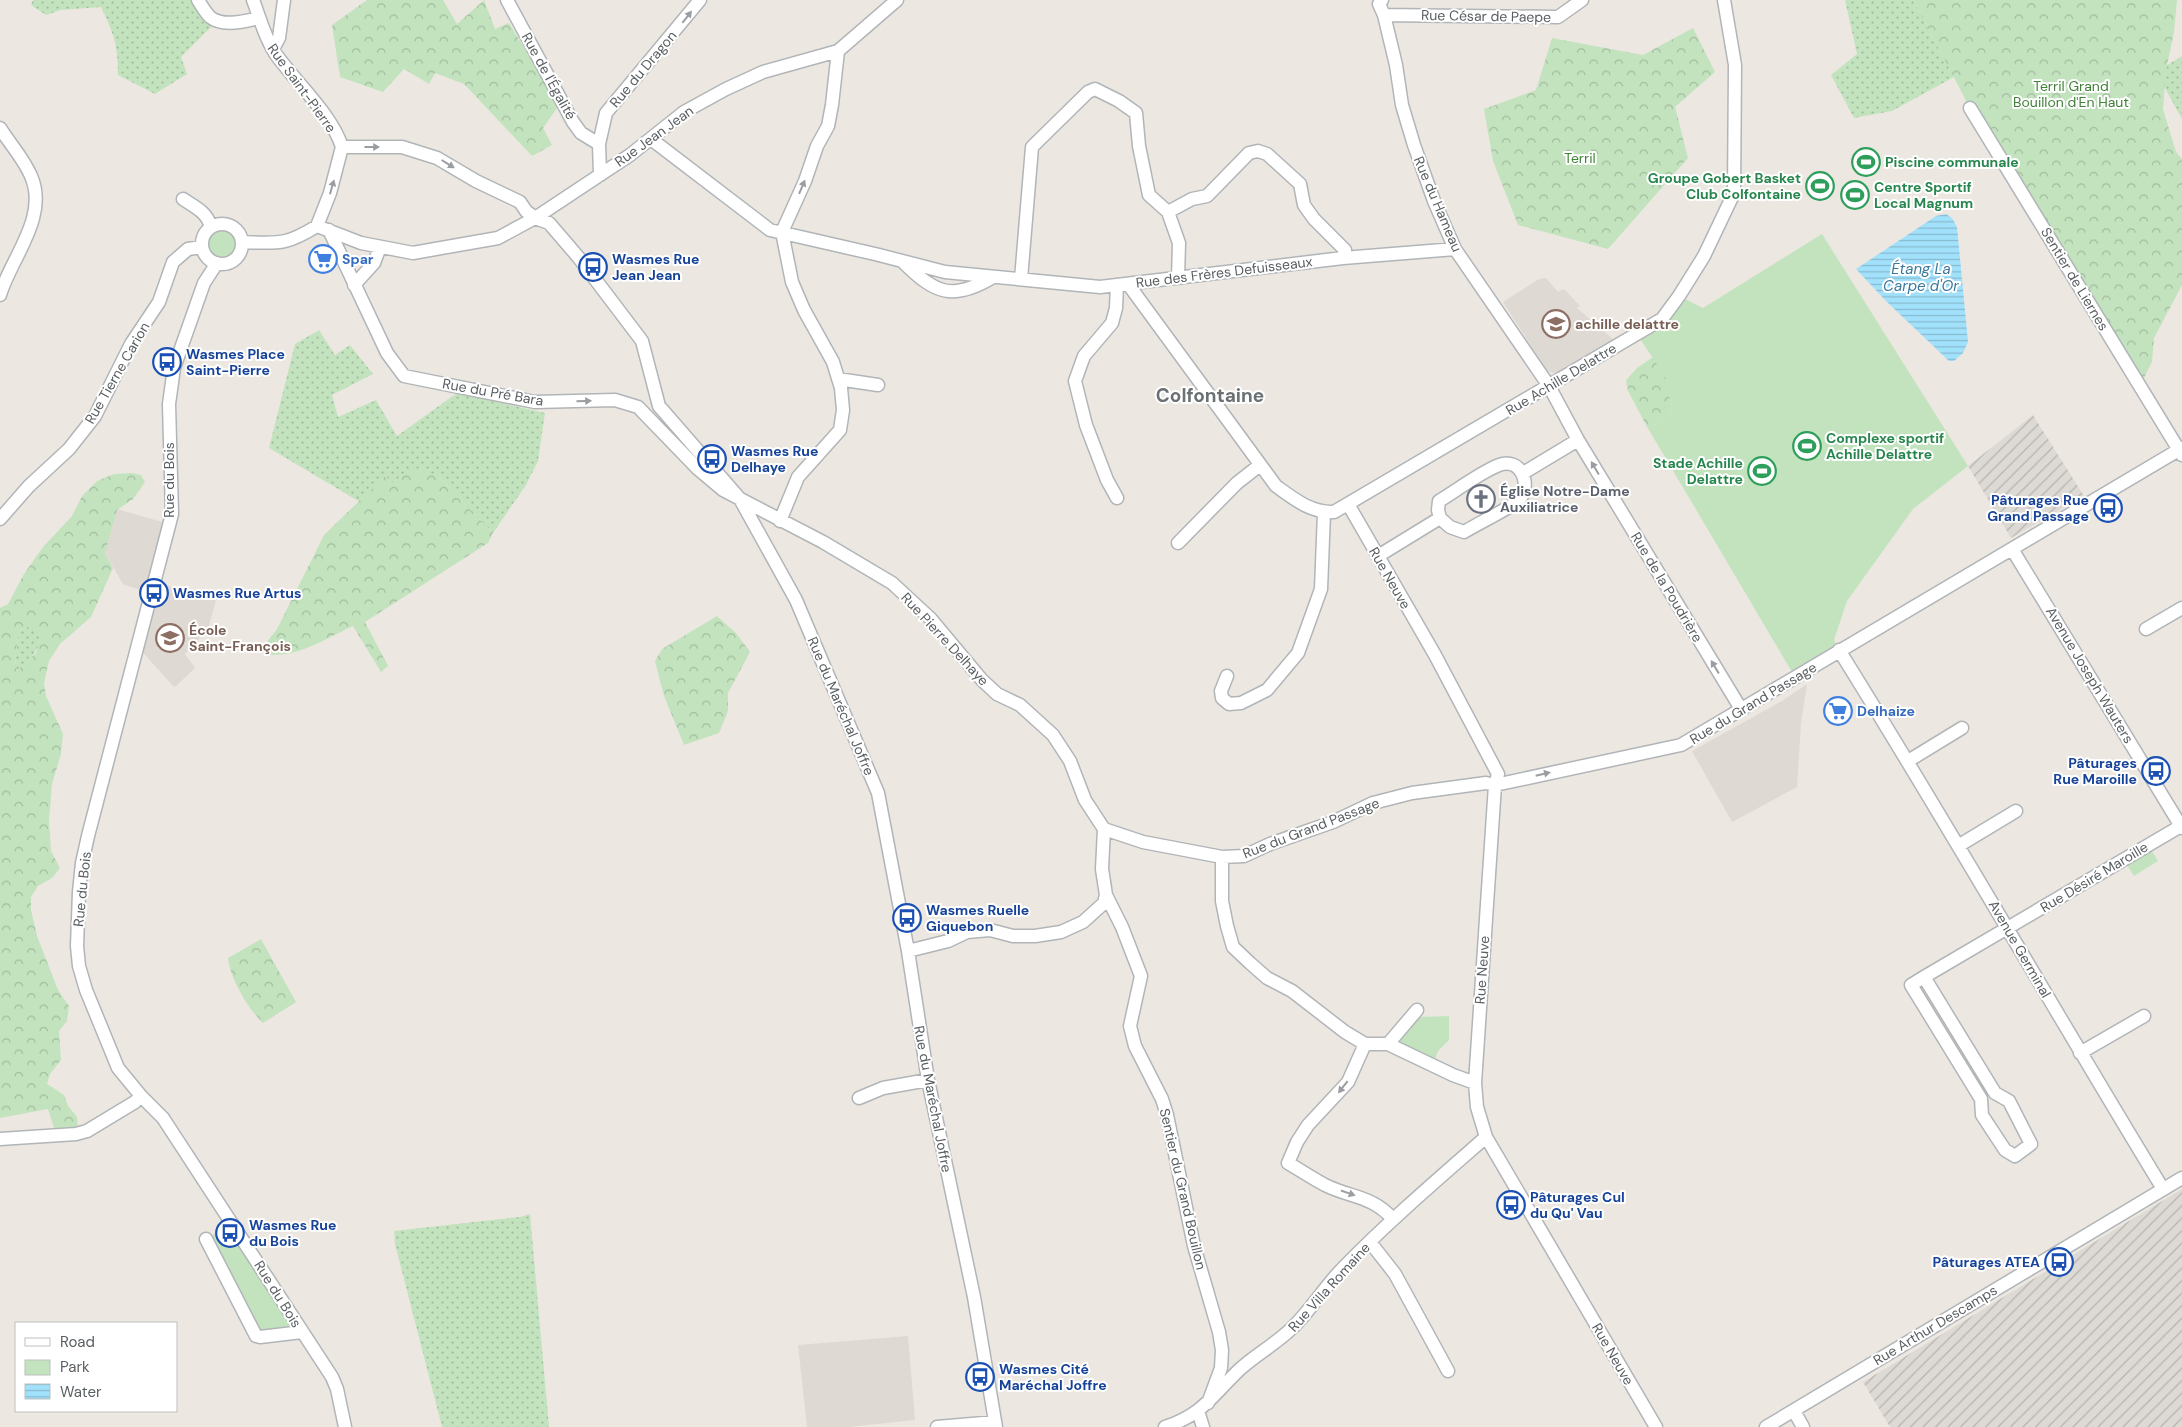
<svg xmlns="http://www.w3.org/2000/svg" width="2182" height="1427" font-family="'DM Sans',sans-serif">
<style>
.industrial{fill:url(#industrial-furrows)}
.education{fill:#ded9d2}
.grass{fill:url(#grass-dots)}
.forest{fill:url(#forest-crowns);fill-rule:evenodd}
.green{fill:#c3e3be}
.water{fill:url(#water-rules)}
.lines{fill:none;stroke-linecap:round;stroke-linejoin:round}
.minor-casing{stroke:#b1b5b8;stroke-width:15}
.minor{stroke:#fff;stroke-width:12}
.oneway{fill:#9b9ea0}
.labels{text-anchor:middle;stroke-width:4;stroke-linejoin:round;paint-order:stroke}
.street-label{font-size:14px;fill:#595e61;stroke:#fff}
.park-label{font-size:14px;fill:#408138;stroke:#fff}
.leisure-label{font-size:14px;font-weight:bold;fill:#27864d;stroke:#fff;text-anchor:start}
.shop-label{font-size:14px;font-weight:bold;fill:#366cbe;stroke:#fff;text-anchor:start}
.transit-label{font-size:14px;font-weight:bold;fill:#164399;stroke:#fff;text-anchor:start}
.education-label{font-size:14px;font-weight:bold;fill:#785e54;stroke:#fff;text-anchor:start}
.worship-label{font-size:14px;font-weight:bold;fill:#5b616d;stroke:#fff;text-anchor:start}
.water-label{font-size:15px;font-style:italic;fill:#3b789a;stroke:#fff}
.district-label{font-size:19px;font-weight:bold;fill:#6a7073;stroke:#fff}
</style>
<defs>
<pattern id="industrial-furrows" width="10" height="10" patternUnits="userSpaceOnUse" patternTransform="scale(1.25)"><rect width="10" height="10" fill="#dddad5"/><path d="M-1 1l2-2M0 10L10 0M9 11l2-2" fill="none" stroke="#b6b4b0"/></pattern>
<pattern id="grass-dots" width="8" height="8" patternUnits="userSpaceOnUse" patternTransform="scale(1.25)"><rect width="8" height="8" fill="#c3e3be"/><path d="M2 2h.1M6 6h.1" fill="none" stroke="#a1bb9e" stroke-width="1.8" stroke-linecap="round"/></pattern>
<pattern id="forest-crowns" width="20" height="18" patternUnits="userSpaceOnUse" patternTransform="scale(1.25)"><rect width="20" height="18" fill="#c3e3be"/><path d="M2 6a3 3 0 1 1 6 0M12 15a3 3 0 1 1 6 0" fill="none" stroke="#a1bb9e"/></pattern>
<pattern id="water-rules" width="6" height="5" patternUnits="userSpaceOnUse" patternTransform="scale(1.25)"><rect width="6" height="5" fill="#a2e1fb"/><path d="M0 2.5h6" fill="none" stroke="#87bacf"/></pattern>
</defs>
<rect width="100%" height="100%" fill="#ece8e1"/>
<path class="industrial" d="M2033,415L2084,496L2011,538L1968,466Z
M2182,1189V1427H1890L1863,1382Z"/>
<path class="education" d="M1546,278L1558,292L1564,289L1580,306L1577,308L1614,340L1557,374L1547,371L1503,302L1539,279Z
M117,509L169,524L155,582L216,600L208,629L185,654L195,668L176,686L174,687L137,646L151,594L123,584L105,553Z
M1807,684L1801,723L1797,787L1732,822L1692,751L1782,701Z
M908,1336L915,1420L848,1427H807L798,1345Z"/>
<path class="grass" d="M33,0H193L213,25L181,57L187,74L155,94L118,75C118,45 114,34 101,7L61,10L46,15L31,5Z
M1845,0H1913L1954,77L1892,111L1854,118L1831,75L1857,54Z
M2182,56V119L2156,72Z
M319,330L335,355L350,345L373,374L332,395L338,417L376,400L397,436L457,393L545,413L538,461L526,485L493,533L439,477L405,474L392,483L385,476L360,502L269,448L295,344Z
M30,626L37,629C48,643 27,663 17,671L15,659L19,631Z
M530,1214L549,1427H442L395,1244L394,1231L520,1217Z"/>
<path class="forest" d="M367,0H443L457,24L484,0L495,29L509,23L559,105L543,128L552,145L532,156L464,84L435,73L429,84L404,69L383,92L340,77L332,25Z
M1913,0H2177L2174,32L2166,70L2163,109L2176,152L2182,159V285L2154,338L2152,362L2144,378L2134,376L1970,108Z
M1693,28L1715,72L1675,107L1688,158L1608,249L1518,225L1493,161L1484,109L1536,90L1552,38L1643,55Z
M1653,357L1669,383V395L1673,410C1665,419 1659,427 1646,425L1628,391L1626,380L1637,368Z
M420,468L439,477L493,533L488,543L365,622L388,666L381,672L353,626C324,639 290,663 259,652L277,629L324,535L385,476L392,483L405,474Z
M132,473L141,475L145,482L133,499L117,510L105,553L113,568L91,617L60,644L49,661L44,683L46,696L63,734L61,754L52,784L49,821L51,851L60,868L52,878L38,886L31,897V910L37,936L58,990L69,1006L67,1021L59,1031L61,1060L50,1074L47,1084L64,1095L68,1106L77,1117L78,1127L54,1128L48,1109L0,1118V608L8,604L24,574L43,547L72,516L82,496L97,481L114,474ZM30,626L39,632L40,639L36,653L17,671L15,659L19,631Z
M717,616L736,633L750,652L728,693V711L719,733L684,745L664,696L655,661L662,649Z
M261,939L296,1002L263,1023C248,1009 230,978 228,958Z"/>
<path class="green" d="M209 244a13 13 0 1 1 26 0a13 13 0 1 1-26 0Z
M1822,234L1968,466L1913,509L1847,601L1834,640L1839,650L1795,677L1646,425C1659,427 1665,419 1673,410L1669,395V383L1637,334L1679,296L1703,308Z
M2150,848L2158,861L2134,876L2125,862Z
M1449,1016V1040L1438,1051L1433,1065L1423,1061L1426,1054L1403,1044L1401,1048L1398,1041L1417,1017Z
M229,1225L292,1323L290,1330L257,1332L206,1239Z"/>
<path class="water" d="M1946,214L1952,218L1957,227L1968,342L1963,353L1954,361H1949L1887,302L1856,269L1936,216Z"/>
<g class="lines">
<defs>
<path id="minor" d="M198,0C201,5 205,12 210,17C222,27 244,22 258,18
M253,0C260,18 264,36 275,53C295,82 331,113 342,147
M507,0L573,122L581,133L599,144
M1382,0L1379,4L1384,15L1396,65L1402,105L1414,145L1434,201L1455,249L1549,386L1578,440L1741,709
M1384,15L1558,17L1582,0
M273,49L279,38L284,0
M1970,108L2182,455
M0,128C10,144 24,159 31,176C49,217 11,258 0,295
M651,139L770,230L875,254L945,272L1100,287L1343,258L1455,249
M342,147H402L437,158L476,181L520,202L526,211L535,218L549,223L579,258L642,341L659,406L740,499L796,600L878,793L908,951L928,1080L974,1297L996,1427
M600,175L599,144L606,113L700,0
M183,199C195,207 207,212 211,227
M202 244a20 20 0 1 1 40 0a20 20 0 1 1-40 0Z
M317,226L361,243L413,253L498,238L535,218L630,155L684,112L726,89L763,72L838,51L897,0
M329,230L387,353L404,376L535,402L615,400L638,407L698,469L723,490L823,542L892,583L931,619L982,680L997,694L1020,705L1053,735L1070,761L1085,800L1104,829L1143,842L1222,857L1244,856L1270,844L1333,822L1373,803L1412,793L1486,783L1495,785L1681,745L2182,448
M242,242C278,243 285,246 317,226L330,193L342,147
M903,262C935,294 953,301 993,277
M217,263L204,283L174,368L169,404L172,514L88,836L82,863L79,892L77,946L79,966L86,990L118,1068L141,1096L163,1118L332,1377L337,1389L345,1427
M1178,278L1179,243L1168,212L1192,199L1207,196L1249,153L1258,151L1267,154L1300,184L1304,205L1314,219L1345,250L1343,258
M1021,279L1032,147L1088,92L1095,89L1119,101L1136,113L1139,146L1149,195L1168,212
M1128,284L1276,486C1294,499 1311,513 1334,512L1662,319L1679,296L1704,256L1734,193L1735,65L1724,0
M354,285L374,263L380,247
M838,379L878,385
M1523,473L1578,440
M1117,498L1107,480L1086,425L1075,381L1084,356L1112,323L1116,308L1117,285
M1348,504L1435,655L1498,774L1495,785L1475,1083L1477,1107L1486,1137L1656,1427
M0,519L29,486L69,449L95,416L131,344L159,302L173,262L188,249L202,247
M780,521L798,477L840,430L843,410L841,388L833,362L804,310L792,282L782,232L805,181L817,146L828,126L832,105L838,51
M1178,543L1237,483L1260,465
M2012,549L2182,828
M1378,556L1440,518L1438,510L1439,501C1457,490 1481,472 1499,465C1520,457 1532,483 1520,499C1516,505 1473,526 1464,532L1450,527L1440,518
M2146,629L2182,608
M1839,650C1950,828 2054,1010 2163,1189
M1227,676L1221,691L1222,698L1229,704L1241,703L1267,690L1298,653L1321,589L1324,513
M1908,761L1962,728
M1958,846L2016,811
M1222,857V901L1227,926L1233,947L1250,963L1267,978L1292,991L1345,1032L1365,1044H1388L1453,1075L1475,1083
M1106,895L1122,927L1141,976L1130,1026L1135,1046L1162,1099L1167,1115L1194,1246L1219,1332L1222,1350L1221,1368L1208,1403
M908,951L948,941L967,932L990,930L1013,936H1035L1061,932L1083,922L1104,903L1106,895L1102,869L1104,829
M1924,977L1995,1093L2009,1101L2031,1144L2015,1156L2005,1150L1982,1115L1981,1099L1911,985L1924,977L2181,826
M1365,1044L1348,1082L1308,1125L1297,1142L1288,1163C1300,1170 1312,1178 1325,1185C1351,1198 1371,1195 1393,1219
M1388,1044L1417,1010
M2080,1053L2144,1016
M859,1098L883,1088L928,1080
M0,1139L76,1134L87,1131L135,1102L141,1096
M206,1239L256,1336L260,1337L302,1332
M1370,1242L1395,1274L1448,1371
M1198,1411L1203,1427
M1794,1411L1803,1427
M937,1427L995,1422
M1165,1427C1202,1415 1212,1396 1239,1370C1255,1355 1276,1344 1292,1328C1311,1310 1325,1286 1344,1267C1389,1221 1438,1179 1486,1137
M1766,1427L2182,1178"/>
</defs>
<use href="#minor" class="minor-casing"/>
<use href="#minor" class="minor"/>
</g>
<defs><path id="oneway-solid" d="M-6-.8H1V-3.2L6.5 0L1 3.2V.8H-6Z" transform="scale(1.25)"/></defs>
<g class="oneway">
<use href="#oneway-solid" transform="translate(687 17) rotate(-52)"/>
<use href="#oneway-solid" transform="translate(372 147)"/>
<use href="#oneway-solid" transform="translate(448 164) rotate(32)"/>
<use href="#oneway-solid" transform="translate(332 187) rotate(-74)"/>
<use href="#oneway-solid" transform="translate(802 187) rotate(-67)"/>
<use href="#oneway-solid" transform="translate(584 401) rotate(-2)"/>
<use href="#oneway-solid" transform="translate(1595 468) rotate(-121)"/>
<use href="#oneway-solid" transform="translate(1715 667) rotate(-121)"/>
<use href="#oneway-solid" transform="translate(1543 774) rotate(-13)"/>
<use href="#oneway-solid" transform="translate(1343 1087) rotate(128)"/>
<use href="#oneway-solid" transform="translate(1348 1193) rotate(19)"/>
</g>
<defs>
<symbol id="stadium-ring" viewBox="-11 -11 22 22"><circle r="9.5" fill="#fff" stroke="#2e9e5b" stroke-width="1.5"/><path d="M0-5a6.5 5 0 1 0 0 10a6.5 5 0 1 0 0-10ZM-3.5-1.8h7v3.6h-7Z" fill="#2e9e5b"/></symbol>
<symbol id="supermarket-ring" viewBox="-11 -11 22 22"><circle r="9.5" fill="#fff" stroke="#3f7fe0" stroke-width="1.5"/><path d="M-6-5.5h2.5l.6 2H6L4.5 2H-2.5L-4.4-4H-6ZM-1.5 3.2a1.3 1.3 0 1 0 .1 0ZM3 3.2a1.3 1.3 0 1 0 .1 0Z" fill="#3f7fe0"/></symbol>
<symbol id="bus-ring" viewBox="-11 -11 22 22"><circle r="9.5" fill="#fff" stroke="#1a4fb4" stroke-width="1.5"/><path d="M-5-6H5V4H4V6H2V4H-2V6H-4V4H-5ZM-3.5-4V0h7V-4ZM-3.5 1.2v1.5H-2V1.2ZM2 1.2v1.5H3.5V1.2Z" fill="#1a4fb4"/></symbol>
<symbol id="school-ring" viewBox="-11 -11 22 22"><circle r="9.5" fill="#fff" stroke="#8d6e63" stroke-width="1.5"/><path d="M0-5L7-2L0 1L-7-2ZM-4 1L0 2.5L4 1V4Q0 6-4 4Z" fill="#8d6e63"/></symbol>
<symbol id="church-ring" viewBox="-11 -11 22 22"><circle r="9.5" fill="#fff" stroke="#6b7280" stroke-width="1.5"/><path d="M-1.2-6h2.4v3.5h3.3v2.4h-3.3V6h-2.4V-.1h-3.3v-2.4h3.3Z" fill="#6b7280"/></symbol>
</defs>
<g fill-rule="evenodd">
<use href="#stadium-ring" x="1850" y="146" width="32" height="32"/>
<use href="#stadium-ring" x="1804" y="170" width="32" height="32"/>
<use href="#stadium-ring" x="1839" y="179" width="32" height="32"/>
<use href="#supermarket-ring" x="307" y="243" width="32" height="32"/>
<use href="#bus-ring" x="577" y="251" width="32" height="32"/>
<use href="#school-ring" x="1540" y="308" width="32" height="32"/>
<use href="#bus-ring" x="151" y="346" width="32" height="32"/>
<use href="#stadium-ring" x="1791" y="430" width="32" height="32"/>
<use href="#bus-ring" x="696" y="443" width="32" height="32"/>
<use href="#stadium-ring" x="1746" y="455" width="32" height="32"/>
<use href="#church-ring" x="1465" y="483" width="32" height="32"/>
<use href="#bus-ring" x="2092" y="492" width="32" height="32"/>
<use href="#bus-ring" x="138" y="577" width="32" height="32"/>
<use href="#school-ring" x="154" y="622" width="32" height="32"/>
<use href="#supermarket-ring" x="1822" y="695" width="32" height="32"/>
<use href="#bus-ring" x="2140" y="755" width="32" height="32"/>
<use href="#bus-ring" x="891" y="902" width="32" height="32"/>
<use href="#bus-ring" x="1495" y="1189" width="32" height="32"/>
<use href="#bus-ring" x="214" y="1217" width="32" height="32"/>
<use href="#bus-ring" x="2043" y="1246" width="32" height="32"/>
<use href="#bus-ring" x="964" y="1361" width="32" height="32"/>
</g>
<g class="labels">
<g class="street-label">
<text transform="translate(1486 16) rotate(1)" y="5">Rue César de Paepe</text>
<text transform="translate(643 69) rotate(-50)" y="5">Rue du Dragon</text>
<text transform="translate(549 76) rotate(61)" y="5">Rue de l'Égalité</text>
<text transform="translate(302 88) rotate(54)" y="5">Rue Saint-Pierre</text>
<text transform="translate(654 136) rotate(-36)" y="5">Rue Jean Jean</text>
<text transform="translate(1438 204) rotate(67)" y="5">Rue du Hameau</text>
<text transform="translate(1224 272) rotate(-7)" y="5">Rue des Frères Defuisseaux</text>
<text transform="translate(2075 279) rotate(59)" y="5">Sentier de Liernes</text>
<text transform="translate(117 373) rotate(-60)" y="5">Rue Tierne Carion</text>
<text transform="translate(1561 379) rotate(-31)" y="5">Rue Achille Delattre</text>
<text transform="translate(493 392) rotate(10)" y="5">Rue du Pré Bara</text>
<text transform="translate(169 480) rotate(-90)" y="5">Rue du Bois</text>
<text transform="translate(1390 578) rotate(60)" y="5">Rue Neuve</text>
<text transform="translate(1667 587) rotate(59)" y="5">Rue de la Poudrière</text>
<text transform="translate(945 639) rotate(47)" y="5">Rue Pierre Delhaye</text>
<text transform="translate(2090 675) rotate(59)" y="5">Avenue Joseph Wauters</text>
<text transform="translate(1753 703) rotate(-31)" y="5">Rue du Grand Passage</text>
<text transform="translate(841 706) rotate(67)" y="5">Rue du Maréchal Joffre</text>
<text transform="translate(1311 828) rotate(-21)" y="5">Rue du Grand Passage</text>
<text transform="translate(2094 877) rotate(-31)" y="5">Rue Désiré Maroille</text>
<text transform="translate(82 889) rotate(-84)" y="5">Rue du Bois</text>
<text transform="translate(2020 949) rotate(60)" y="5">Avenue Germinal</text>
<text transform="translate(1482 970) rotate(-86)" y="5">Rue Neuve</text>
<text transform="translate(933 1099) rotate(79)" y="5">Rue du Maréchal Joffre</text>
<text transform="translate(1183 1189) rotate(77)" y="5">Sentier du Grand Bouillon</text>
<text transform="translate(1329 1287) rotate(-48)" y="5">Rue Villa Romaine</text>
<text transform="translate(278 1294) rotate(58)" y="5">Rue du Bois</text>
<text transform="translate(1935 1325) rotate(-31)" y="5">Rue Arthur Descamps</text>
<text transform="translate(1613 1354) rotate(60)" y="5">Rue Neuve</text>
</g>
<g class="park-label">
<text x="2071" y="91">Terril Grand<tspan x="2071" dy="16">Bouillon d'En Haut</tspan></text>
<text x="1580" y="163">Terril</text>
</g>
<g class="leisure-label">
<text x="1885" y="167">Piscine communale</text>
<text x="1801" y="183" text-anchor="end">Groupe Gobert Basket<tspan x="1801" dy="16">Club Colfontaine</tspan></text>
<text x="1874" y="192">Centre Sportif<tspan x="1874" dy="16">Local Magnum</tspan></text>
<text x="1826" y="443">Complexe sportif<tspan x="1826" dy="16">Achille Delattre</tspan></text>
<text x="1743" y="468" text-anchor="end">Stade Achille<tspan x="1743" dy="16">Delattre</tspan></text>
</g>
<g class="shop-label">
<text x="342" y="264">Spar</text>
<text x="1857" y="716">Delhaize</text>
</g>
<g class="transit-label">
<text x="612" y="264">Wasmes Rue<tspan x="612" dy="16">Jean Jean</tspan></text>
<text x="186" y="359">Wasmes Place<tspan x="186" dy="16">Saint-Pierre</tspan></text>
<text x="731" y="456">Wasmes Rue<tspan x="731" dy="16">Delhaye</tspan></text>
<text x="2089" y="505" text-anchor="end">Pâturages Rue<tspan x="2089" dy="16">Grand Passage</tspan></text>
<text x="173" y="598">Wasmes Rue Artus</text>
<text x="2137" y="768" text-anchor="end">Pâturages<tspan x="2137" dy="16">Rue Maroille</tspan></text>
<text x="926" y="915">Wasmes Ruelle<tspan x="926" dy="16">Giquebon</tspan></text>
<text x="1530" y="1202">Pâturages Cul<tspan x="1530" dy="16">du Qu' Vau</tspan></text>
<text x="249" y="1230">Wasmes Rue<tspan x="249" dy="16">du Bois</tspan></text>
<text x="2040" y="1267" text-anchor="end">Pâturages ATEA</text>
<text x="999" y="1374">Wasmes Cité<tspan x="999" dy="16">Maréchal Joffre</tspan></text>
</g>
<g class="education-label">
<text x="1575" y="329">achille delattre</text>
<text x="189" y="635">École<tspan x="189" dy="16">Saint-François</tspan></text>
</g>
<g class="worship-label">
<text x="1500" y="496">Église Notre-Dame<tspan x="1500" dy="16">Auxiliatrice</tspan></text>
</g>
<g class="water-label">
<text x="1921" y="274">Étang La<tspan x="1921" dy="17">Carpe d'Or</tspan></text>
</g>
<g class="district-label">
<text x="1210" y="402">Colfontaine</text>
</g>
</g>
<rect x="15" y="1322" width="162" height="90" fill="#ffffff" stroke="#bdbfc0"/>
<rect x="25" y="1338" width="25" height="8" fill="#ffffff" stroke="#bdbfc0"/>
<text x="60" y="1347" font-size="15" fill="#595e61">Road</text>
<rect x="25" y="1360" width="25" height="15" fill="#c3e3be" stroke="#bdbfc0"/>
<text x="60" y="1372" font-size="15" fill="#595e61">Park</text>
<rect x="25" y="1384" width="25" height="15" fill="url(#water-rules)" stroke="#bdbfc0"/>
<text x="60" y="1397" font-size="15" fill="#595e61">Water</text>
</svg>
